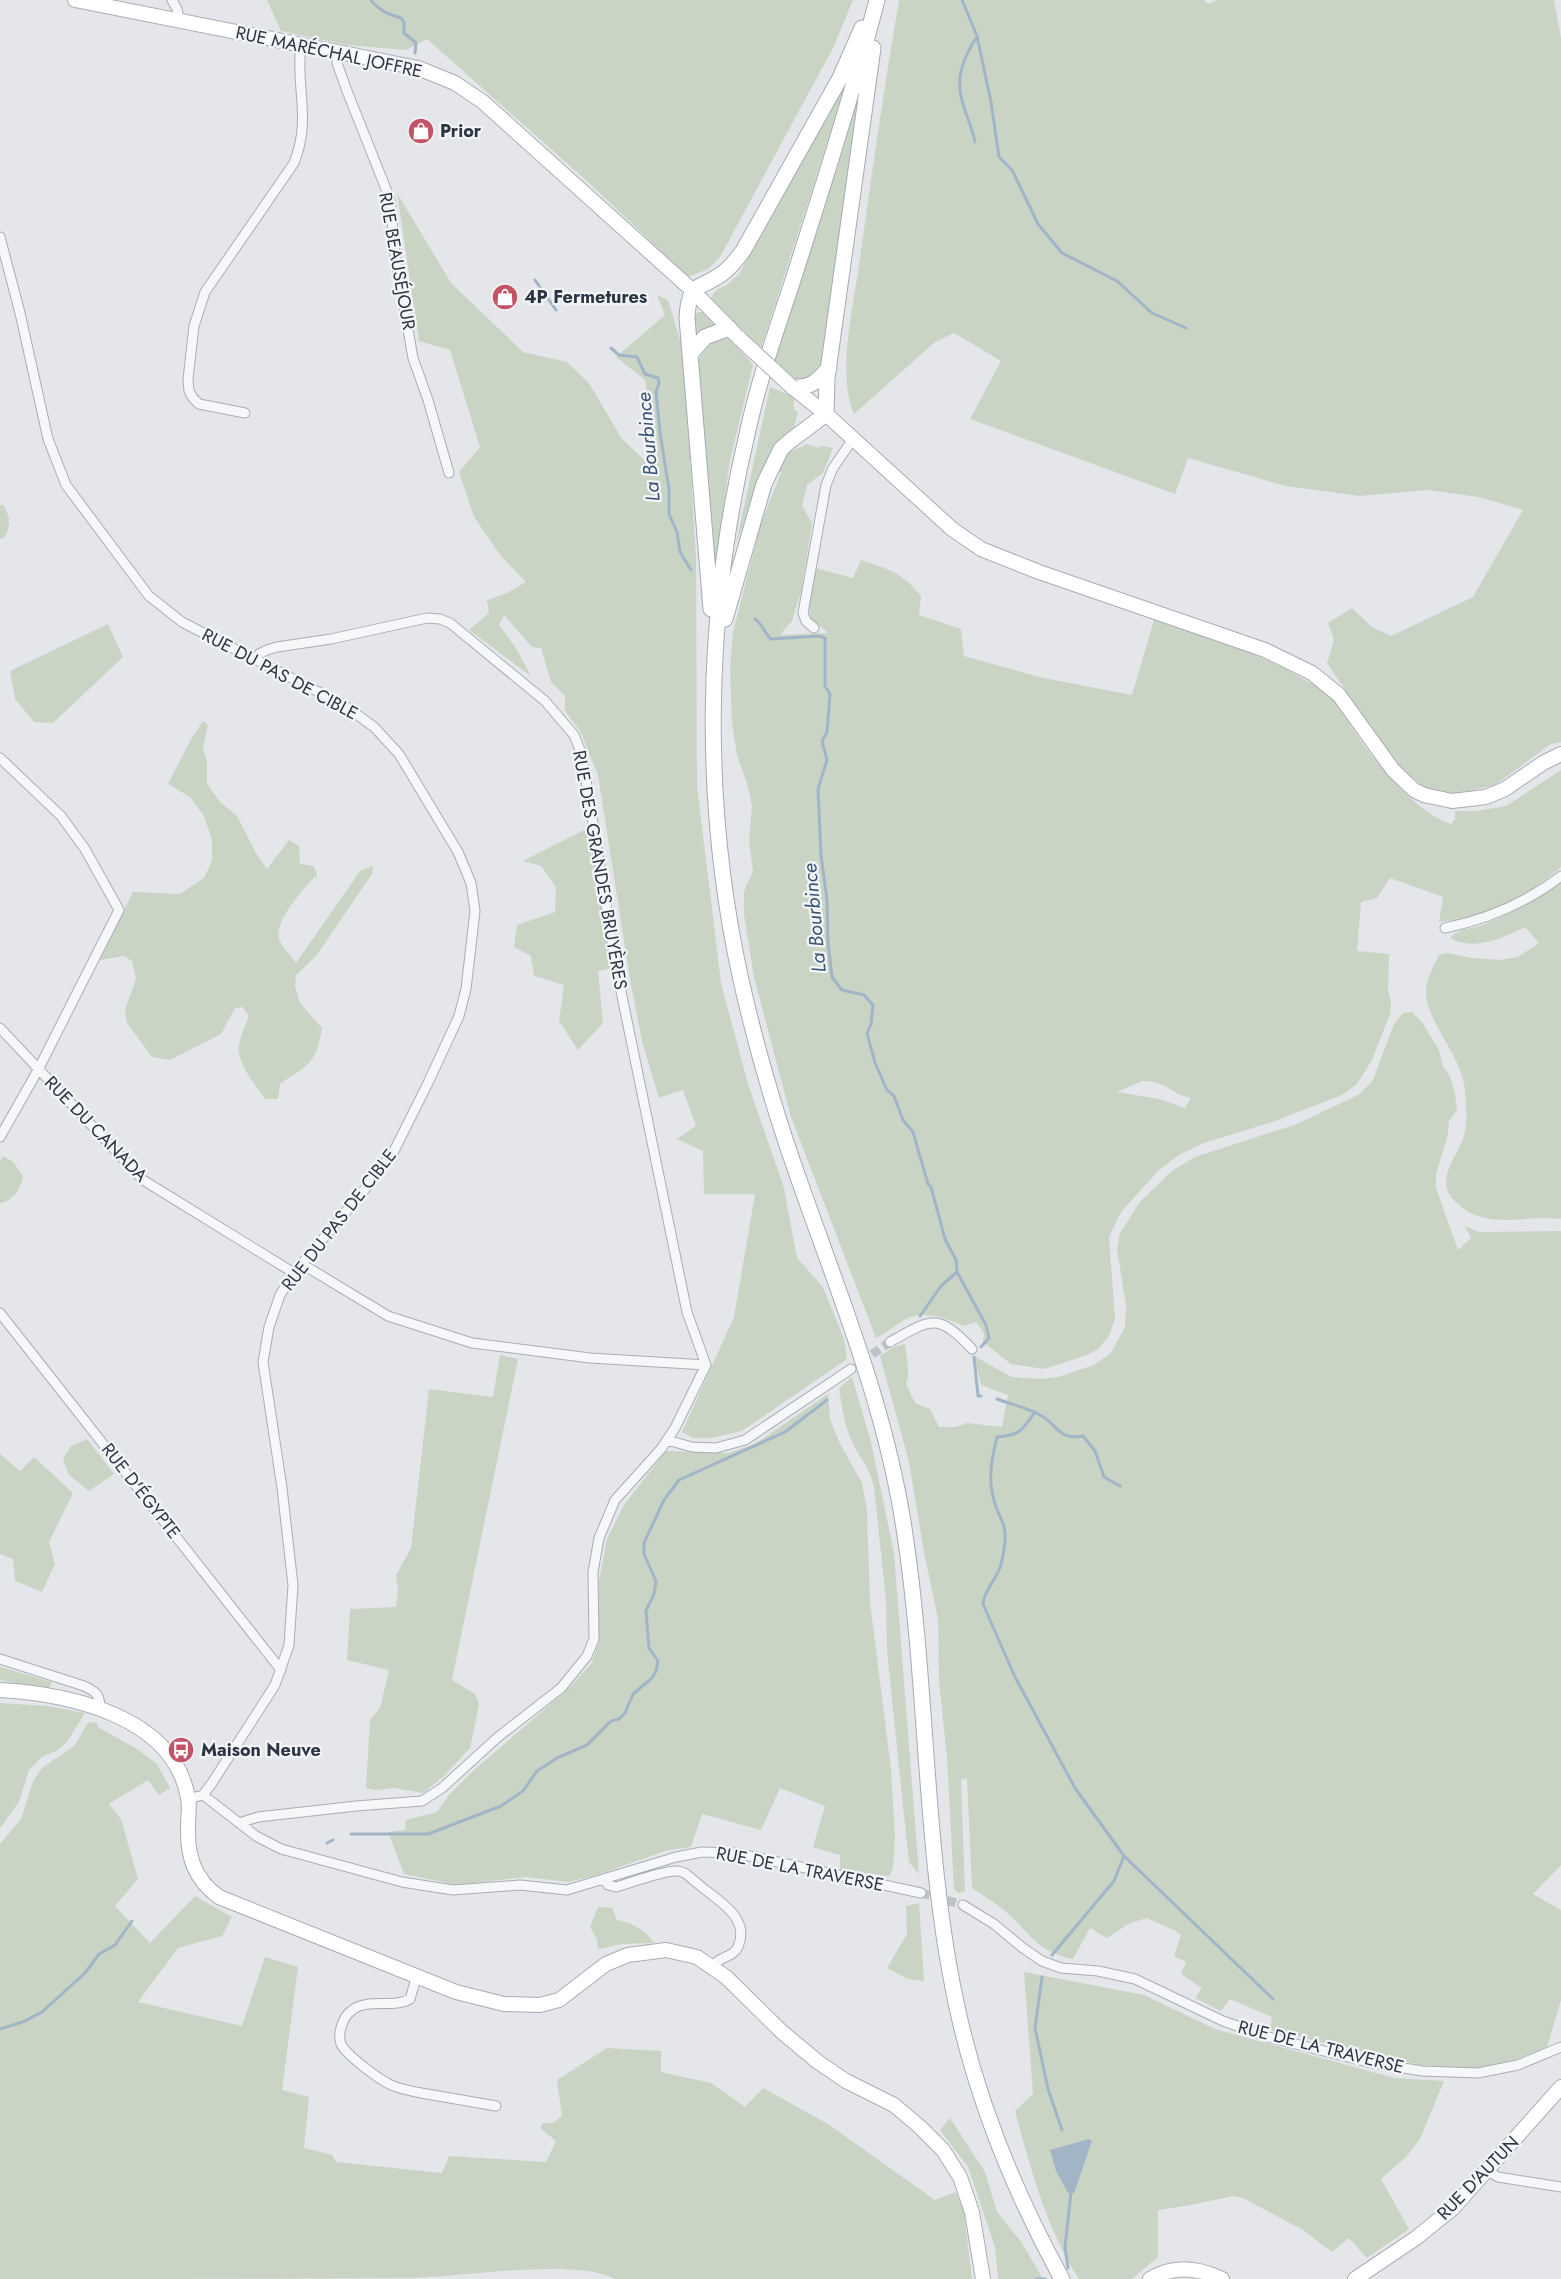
<svg xmlns="http://www.w3.org/2000/svg" width="1561" height="2279" font-family="Jost,sans-serif">
<style>
.green{fill:#c9d4c5;fill-rule:evenodd}
.water{fill:#a2b5c7}
.lines{fill:none;stroke-linecap:round;stroke-linejoin:round}
.stream{stroke:#a2b5c7;stroke-width:3}
.street-tunnel{stroke:#bfc3c8;stroke-width:9;stroke-dasharray:9 4.5;stroke-linecap:butt}
.street-casing{stroke:#a9adb4;stroke-width:11}
.secondary-casing{stroke:#a9adb4;stroke-width:16}
.primary-casing{stroke:#a4abb5;stroke-width:17}
.street{stroke:#f6f7f9;stroke-width:9}
.secondary{stroke:#fff;stroke-width:14}
.primary{stroke:#fff;stroke-width:15}
.secondary-bridge-casing{stroke:#a9adb4;stroke-width:16;stroke-linecap:butt}
.secondary-bridge{stroke:#fff;stroke-width:14}
.labels{text-anchor:middle;stroke-width:4.5;stroke-linejoin:round;paint-order:stroke}
.street-label{font-size:18px;fill:#2c3542;stroke:#f3f5f8}
.poi-label{font-size:18px;font-weight:bold;fill:#2c3542;stroke:#f3f5f8;text-anchor:start}
.water-label{font-size:20px;font-style:italic;fill:#395473;stroke:#f3f5f8}
</style>
<rect width="100%" height="100%" fill="#e4e6ea"/>
<path class="green" d="M267,0H853L833,48L720,257L708,269L688,277L587,181L427,39L406,50L347,45L281,31Z
M899,0H1204L1208,4L1217,0H1554L1561,38V742L1551,744L1495,785L1462,793H1439L1425,788L1396,764L1327,663L1334,640L1328,623L1352,608L1372,627L1391,636L1473,597L1523,510L1479,497L1427,490L1360,496L1286,486L1188,458L1175,494L970,419L1001,361L954,333L935,342L854,414C837,376 853,307 859,266C871,177 884,88 899,0Z
M850,72L761,348L710,301L713,294L718,289L727,285L739,274L829,108Z
M855,106L859,109L826,357L814,375L798,382L775,360Z
M397,193L451,283L523,352L567,362L589,383L622,439L653,468L657,453L645,380L616,357L665,315L657,295L668,300L684,353L696,558L697,786L721,983L748,1084L784,1188L797,1258L823,1287L844,1339L847,1359L742,1431L711,1438H693L682,1432L734,1317L755,1194H704L703,1151L677,1139L696,1126L683,1090L659,1098L642,1041L630,979L598,775L580,731L565,711V696L551,682L541,648L532,647L504,615L499,625L516,648L531,676L469,630L489,613L487,600L507,593L526,582L501,556L474,517L459,472L480,447L450,350L419,341Z
M698,312H703L717,326L695,341V315Z
M730,338L753,365L730,460L715,571L698,362C705,346 712,339 730,338Z
M770,387L794,397V410L798,412L794,427L779,440L763,470L736,544Z
M807,444L819,448L822,446L833,448L823,473L807,485L802,506L812,523L801,592L792,621L780,635L828,633L823,628L811,621L809,607L815,568L853,578L861,560C889,569 903,573 921,596L919,615L961,629L964,656L1043,678L1132,695L1154,620C1206,635 1260,653 1307,681C1315,685 1325,689 1331,696C1341,707 1348,722 1356,734C1378,765 1415,812 1451,824L1455,819V811H1476L1506,806L1561,770V867C1520,902 1492,915 1439,922L1443,897L1390,878L1377,898L1361,902L1357,951L1389,954L1388,989L1391,1003L1390,1014L1372,1060L1357,1084L1342,1095L1275,1121L1204,1143L1179,1155L1159,1170L1121,1212L1109,1237L1115,1319L1109,1336L1098,1349L1087,1355L1044,1369L1011,1364L983,1342L984,1333L976,1322L964,1326C947,1319 922,1309 904,1320C894,1326 888,1332 876,1338L791,1117L754,977L744,915V891L753,872L749,840L752,806L747,783L737,755L732,723L730,669L733,632L761,523L781,473L776,469L790,452ZM1142,1081C1168,1081 1170,1094 1191,1098L1185,1108L1159,1099L1117,1092Z
M0,505H3C11,518 11,525 4,538L0,539Z
M108,624L123,657L53,723L34,722L15,699L10,671Z
M203,721L208,725L203,748L207,762V784L220,802L237,816L257,855L267,869L289,840L299,846L300,864L314,866L317,875C305,886 274,921 279,939C282,947 291,956 296,963L360,871L373,866L372,874L316,956L296,975L295,986L300,1003L322,1028C316,1064 309,1064 280,1084L278,1099H265C256,1086 242,1069 239,1053C237,1042 245,1027 249,1016L242,1007L235,1008L221,1034L170,1060L152,1057L127,1023L125,1010L136,979L132,961L124,956L100,960L133,892L180,894L204,878L212,861V840L204,816L190,797L168,784L190,741Z
M586,829L613,968L598,971L603,1023L578,1050L559,1021L564,985L534,976L531,956L514,947L517,925L555,912L556,887L541,866L523,861Z
M1561,880V1219C1522,1214 1483,1233 1453,1199C1435,1179 1457,1157 1464,1136C1468,1121 1466,1106 1465,1091C1462,1054 1424,1020 1426,989C1427,978 1434,965 1439,955L1446,953L1473,958L1499,960L1518,957L1539,943L1525,927C1502,939 1473,951 1450,938C1457,929 1469,929 1480,926C1510,915 1535,899 1561,880Z
M1412,1012L1422,1022L1439,1050L1443,1066L1450,1076L1455,1093L1457,1110L1449,1121L1448,1134L1436,1174V1188L1458,1250L1471,1238L1465,1226L1478,1232L1561,1231V1865L1533,1894L1561,1910V2000L1547,2047L1517,2059L1480,2068H1460L1420,2065L1270,2030L1272,2017L1230,1999L1221,2011L1195,1998L1202,1988L1181,1974L1186,1962L1174,1956L1181,1935C1173,1928 1158,1924 1147,1918L1130,1923L1107,1938L1090,1928L1073,1959C1035,1951 1031,1933 1004,1910C994,1902 983,1895 972,1888L967,1778L961,1780L965,1891L959,1893L954,1889L947,1757L939,1681L938,1619L924,1552L909,1462L880,1356L894,1347L905,1344C906,1359 911,1370 906,1384L915,1403L930,1409L939,1427H956L967,1423L1002,1427L1008,1395L981,1385L974,1356L1012,1377L1040,1379L1058,1377L1094,1365L1111,1353L1125,1327L1126,1306L1117,1249L1120,1233L1140,1202L1172,1171L1195,1157L1297,1124L1360,1094L1373,1080L1394,1024L1403,1013Z
M3,1156L13,1162L23,1176C21,1189 13,1201 0,1203V1162Z
M500,1355L518,1359L452,1680L475,1694L479,1705L470,1748L444,1776L423,1793L394,1788L376,1790L366,1788L370,1720L380,1708L389,1670L347,1660L350,1609L396,1607L398,1590L396,1575L411,1548L429,1389L493,1397Z
M852,1377L871,1442L894,1553L919,1874L909,1862L902,1797L887,1650L886,1600L874,1487C870,1469 864,1464 855,1448C845,1429 842,1409 839,1388Z
M828,1394L830,1419L839,1442L862,1483L867,1511L870,1602L891,1769L895,1835L893,1868L889,1876L840,1870V1855L813,1847L825,1806L780,1788L761,1830L702,1814L691,1847L668,1850L597,1875L568,1882L526,1877L457,1885L404,1874L388,1832L405,1830L406,1820L437,1812L449,1795L473,1771L568,1689L591,1664L599,1642V1581L607,1539L624,1505L666,1451L728,1453L755,1444Z
M87,1439L114,1474L89,1491L69,1475L63,1459L71,1446Z
M0,1454L20,1471L34,1457L73,1493L49,1542L55,1564L42,1592L15,1581L13,1559L0,1554Z
M0,1667L52,1682L48,1690L0,1680Z
M0,1703L48,1706L85,1713L67,1742L58,1750L42,1757L29,1770L19,1802L0,1828Z
M96,1722L98,1727L137,1749L157,1764L170,1788L159,1795L148,1780L109,1804L121,1819L138,1879L115,1906L150,1943L195,1896L232,1917L222,1936L178,1948L138,2002L242,2026L265,1957L298,1967L282,2090L309,2097L304,2148L332,2155L336,2162L442,2173L449,2156L546,2162L556,2141L540,2128L543,2123H553L562,2116L557,2080L607,2048L661,2051V2072L711,2083L745,2107L763,2088L828,2124L935,2200L956,2192L964,2212L972,2279H615C576,2257 456,2278 408,2278C272,2279 136,2279 0,2279V1844L21,1819L33,1781L42,1768L74,1746L88,1723Z
M919,1903L924,1981L908,1979L887,1968L907,1934L906,1906Z
M598,1907L612,1908L617,1920C634,1924 643,1928 654,1943L622,1944L598,1949L597,1939L590,1927Z
M1024,1972L1144,1995L1215,2029L1394,2078L1444,2081L1420,2139L1406,2157L1381,2179L1409,2229L1367,2258L1349,2238L1332,2252L1303,2230L1243,2198L1233,2196L1191,2205L1158,2210V2257L1132,2279H1079C1046,2228 1031,2169 1015,2111L1033,2094Z
M950,2118L985,2172L997,2212L1022,2243L1043,2279H998L995,2247L968,2167L940,2130Z"/>
<path class="water" d="M1089,2139L1092,2141L1074,2193H1068L1056,2171L1050,2150Z"/>
<g class="lines">
<path class="stream" d="M371,0C377,9 391,16 401,18L404,22V33L416,43L415,53
M962,0L977,36L991,102L999,157L1012,170L1038,224L1062,253L1117,281L1152,313L1186,328
M975,142C972,126 964,112 961,96C956,75 965,55 976,38
M535,280L556,310
M611,348L619,355L637,357L645,374L658,378L659,383L656,392L660,433L669,489V514L677,532L680,552L691,570
M755,619C762,624 764,632 771,639L819,636L825,638V686L830,694L827,732L822,741L827,760L818,789L821,855L827,900L828,943L832,977L842,990L864,995L873,1005L871,1024L867,1033L875,1063L887,1090L894,1096L903,1120L913,1132L928,1184L931,1187L945,1239L956,1260L957,1272L986,1325L989,1338L981,1347
M920,1316L941,1286L957,1272
M974,1357L978,1396H981
M997,1399C1010,1404 1025,1407 1038,1414C1058,1423 1057,1441 1083,1436L1095,1451L1104,1477L1120,1486
M1035,1412C1022,1430 1021,1435 997,1437C991,1462 987,1482 996,1507C1000,1518 1006,1525 1005,1538C1005,1545 1002,1564 999,1570C994,1582 984,1591 983,1604L1015,1677L1075,1788L1124,1856L1273,1999
M351,1834H428L501,1806L523,1791L537,1771L557,1758L587,1745L611,1721L619,1719L625,1713L633,1694L652,1678L656,1671L658,1661L649,1648L646,1611L654,1594L656,1581L644,1554V1543L664,1500L679,1480L785,1432L827,1400
M327,1843L333,1840
M1052,1955L1114,1881L1124,1856
M1042,1977L1035,2028L1048,2089L1062,2130
M0,2029L25,2021L42,2012L85,1973L99,1954L115,1945L132,1921
M1068,2268L1065,2247L1071,2192
M1036,2279H1045"/>
<path class="street-tunnel" d="M861,1362L890,1342
M921,1893L963,1905"/>
<defs>
<path id="street" d="M172,0L177,9L180,22
M338,51L337,63L347,91L390,199L395,255L413,358L428,400L449,473
M0,237L20,313L48,439L66,485L149,596L182,622L344,705L374,727L399,754L458,852L471,883L475,911L466,989L459,1016L428,1083L394,1151L376,1176L294,1273L280,1295L269,1327L263,1362L282,1488L293,1585L289,1645L275,1685L212,1783L203,1795L188,1799
M245,413L199,404L193,398L189,391L188,379L194,326L205,292L294,163C312,118 295,87 301,44
M814,628L806,621L803,613L826,485L833,468L853,439
M256,659L259,654L267,650L277,647L331,639L427,618L440,619L450,623L545,701L574,735L582,755L616,967L687,1312L706,1365
M0,758L61,816L85,849L119,910L38,1070L0,1137
M1445,928C1489,919 1526,903 1561,876
M0,1028L143,1180L294,1273
M302,1264L388,1316L472,1343L590,1358L706,1365
M0,1313L281,1670
M890,1342C931,1319 937,1312 972,1349
M667,1440L692,1447L716,1448L745,1440L851,1369
M0,1659L84,1686C97,1692 100,1695 100,1709
M203,1795L256,1836L281,1849L402,1882L453,1890L520,1885L567,1890L676,1857L702,1852L736,1853L921,1893
M239,1823L258,1817L356,1806L422,1801L442,1788L498,1737L561,1688L587,1656L594,1639L593,1572L599,1538L615,1500L661,1449L675,1428L706,1365
M604,1879L608,1885L616,1887C634,1882 655,1873 674,1871C685,1870 689,1877 697,1883C716,1900 751,1916 738,1947C733,1958 719,1956 713,1966
M963,1905L994,1924L1023,1948L1042,1961L1061,1968L1098,1971L1135,1979L1223,2021L1268,2037L1368,2062L1422,2071L1478,2073L1518,2065L1561,2047
M417,1975L410,1999C393,2009 368,1997 351,2011C343,2017 337,2034 341,2044C346,2055 380,2080 391,2085C402,2090 416,2092 427,2094C450,2098 473,2102 496,2106
M1488,2171L1498,2177L1561,2187"/>
<path id="secondary" d="M75,0L418,68L455,83L483,102L692,290L735,334
M792,387L826,414L952,529L981,549L1039,572L1265,650L1312,673L1339,695L1393,770L1414,790L1424,795L1452,801L1486,797L1505,789L1543,763L1561,754
M0,1690C69,1694 174,1716 188,1798C190,1807 188,1817 188,1826C187,1856 194,1879 219,1897L456,1992L504,2004L540,2005L559,2000L606,1964L628,1955L666,1950L697,1957L726,1977L782,2032L818,2062L846,2081L894,2105L920,2127L943,2150L960,2177L972,2212L983,2279
M1150,2279C1173,2265 1197,2267 1222,2279
M1355,2279L1416,2238L1453,2208L1561,2087"/>
<path id="primary" d="M877,0C852,95 822,189 792,283C776,331 759,380 748,430C705,609 701,800 741,980C754,1038 770,1095 789,1151C832,1278 886,1401 905,1535C929,1694 923,1858 959,2016C980,2108 1017,2197 1062,2279
M692,352L705,337L729,328
M792,387C811,388 817,382 829,368
M711,609L687,318C689,280 699,291 723,273C731,267 737,259 743,251L840,78L862,28
M725,619L764,484L781,449L790,441L826,414L827,378L873,48"/>
</defs>
<use href="#street" class="street-casing"/>
<use href="#secondary" class="secondary-casing"/>
<use href="#primary" class="primary-casing"/>
<use href="#street" class="street"/>
<use href="#secondary" class="secondary"/>
<use href="#primary" class="primary"/>
<defs>
<path id="secondary-bridge" d="M739,338L792,387"/>
</defs>
<use href="#secondary-bridge" class="secondary-bridge-casing"/>
<use href="#secondary-bridge" class="secondary-bridge"/>
</g>
<defs>
<symbol id="shop-disc" viewBox="-11 -11 22 22"><circle r="9.5" fill="#c55367" stroke="#f3f5f8"/><path d="M-5-2.5h2.3a2.7 3.5 0 0 1 5.4 0H5L5.5 6h-11ZM-1.5-2.5h3a1.5 2.3 0 0 0-3 0Z" fill="#fff"/></symbol>
<symbol id="bus-disc" viewBox="-11 -11 22 22"><circle r="9.5" fill="#c55367" stroke="#f3f5f8"/><path d="M-5-6H5V4H4V6H2V4H-2V6H-4V4H-5ZM-3.5-4V0h7V-4ZM-3.5 1.2v1.5H-2V1.2ZM2 1.2v1.5H3.5V1.2Z" fill="#fff"/></symbol>
</defs>
<g fill-rule="evenodd">
<use href="#shop-disc" x="406" y="116" width="30" height="30"/>
<use href="#shop-disc" x="490" y="282" width="30" height="30"/>
<use href="#bus-disc" x="166" y="1735" width="30" height="30"/>
</g>
<g class="labels">
<g class="street-label">
<text transform="translate(329 52) rotate(12)" y="6">RUE MARÉCHAL JOFFRE</text>
<text transform="translate(397 261) rotate(80)" y="6">RUE BEAUSÉJOUR</text>
<text transform="translate(280 674) rotate(28)" y="6">RUE DU PAS DE CIBLE</text>
<text transform="translate(600 870) rotate(80)" y="6">RUE DES GRANDES BRUYÈRES</text>
<text transform="translate(96 1129) rotate(46)" y="6">RUE DU CANADA</text>
<text transform="translate(339 1220) rotate(-52)" y="6">RUE DU PAS DE CIBLE</text>
<text transform="translate(141 1491) rotate(52)" y="6">RUE D'ÉGYPTE</text>
<text transform="translate(800 1869) rotate(11)" y="6">RUE DE LA TRAVERSE</text>
<text transform="translate(1321 2047) rotate(14)" y="6">RUE DE LA TRAVERSE</text>
<text transform="translate(1478 2178) rotate(-46)" y="6">RUE D'AUTUN</text>
</g>
<g class="poi-label">
<text x="440" y="137">Prior</text>
<text x="524" y="303">4P Fermetures</text>
<text x="201" y="1756">Maison Neuve</text>
</g>
<g class="water-label">
<text transform="translate(648 447) rotate(-95)" y="7">La Bourbince</text>
<text transform="translate(814 918) rotate(-95)" y="7">La Bourbince</text>
</g>
</g>
</svg>
